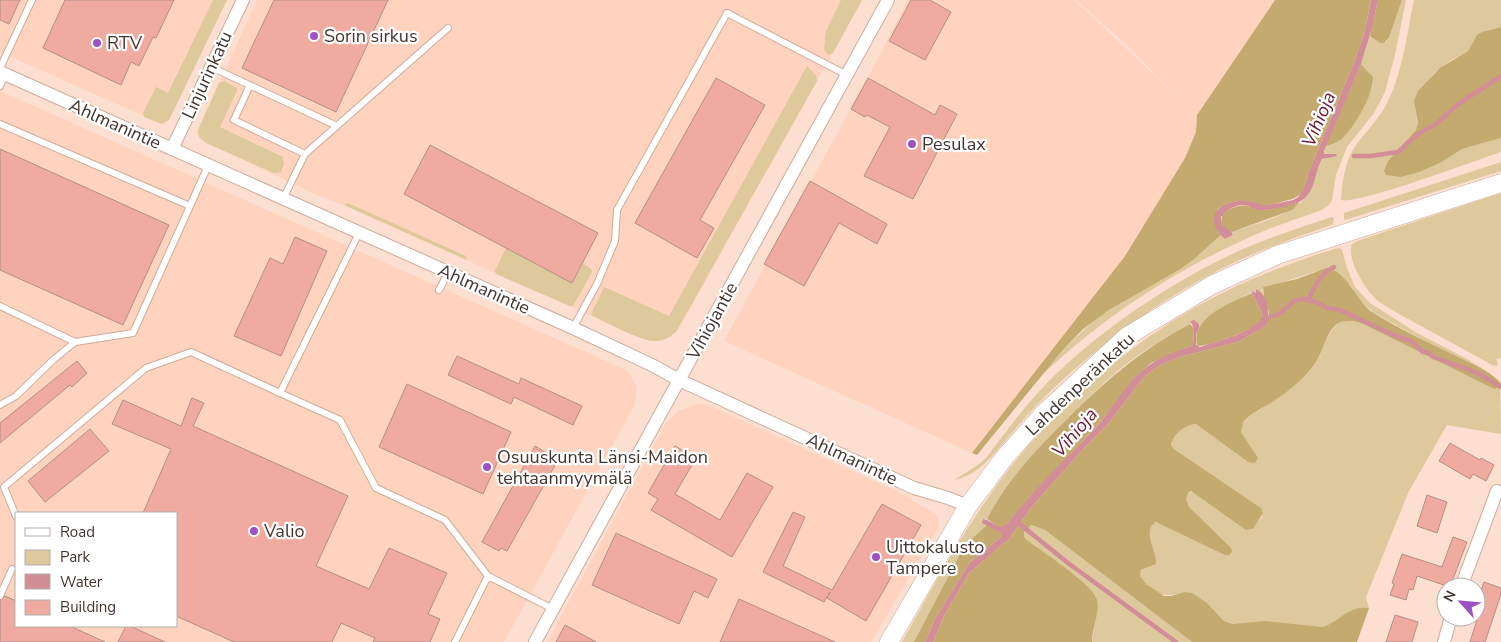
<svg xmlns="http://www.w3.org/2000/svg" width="1501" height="642" font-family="'Nunito Sans',sans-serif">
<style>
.built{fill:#ffd3bd;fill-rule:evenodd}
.green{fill:#ddc99c}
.forest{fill:#c4aa6f}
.water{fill:#d18e97}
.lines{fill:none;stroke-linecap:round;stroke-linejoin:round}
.stream{stroke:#d18e97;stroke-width:4.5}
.building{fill:#f0aba0;stroke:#b48e87}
.service-casing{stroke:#ceab9a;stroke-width:8}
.minor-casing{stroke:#ceab9a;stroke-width:14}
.secondary-casing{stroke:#ceab9a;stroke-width:19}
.service{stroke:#fff;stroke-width:6}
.minor{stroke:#fff;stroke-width:12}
.secondary{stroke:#fff;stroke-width:18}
.poi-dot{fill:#9d51c3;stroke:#fff;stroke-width:2}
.labels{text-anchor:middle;stroke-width:4.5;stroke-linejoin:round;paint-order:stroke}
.poi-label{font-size:18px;fill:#43352e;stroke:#fff;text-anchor:start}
.street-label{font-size:18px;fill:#43352e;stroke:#fff}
.water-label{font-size:19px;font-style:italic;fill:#69192d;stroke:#fff}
</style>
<rect width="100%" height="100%" fill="#fcdfd0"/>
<path class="built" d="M0,0H227L169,120L162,124L0,52Z
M257,0H862L680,327L671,336L665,340L656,341L645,340L346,206L321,197L201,140L197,134L198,130Z
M908,0H1074L1179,98L1127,45L1076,0H1275L1197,115L1196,132L1185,158L1125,256L972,453L724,341L874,66Z
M0,91L626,370L630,374L637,388L634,406L504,642H0ZM16,513H176V626H16Z
M697,404H706L901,493L937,515L939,523L937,530L871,642H547L665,425L678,411Z"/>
<path class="green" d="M213,0H227L169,120L162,124L144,117L143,113L156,87L168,93Z
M841,0H862L833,53L828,55L824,50L826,31Z
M1402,0H1406L1395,55L1385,92L1374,113L1347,147L1336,175L1332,200L1328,206L1322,210C1303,217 1283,223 1264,231C1183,265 1105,315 1041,376L1061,352L1092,322L1109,310L1179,270L1193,260L1221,235L1226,239L1233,235L1232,232C1257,223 1296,215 1310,192C1316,181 1316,169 1322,159L1336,154H1324L1325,146C1351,137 1361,111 1372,88C1375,77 1368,71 1361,64L1370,36L1380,43L1386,42Z
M1414,0H1501V27L1482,32L1474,40L1468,51L1450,61L1433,74L1415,106L1418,127L1413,135L1401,177L1433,166L1462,149L1501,138V152C1477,160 1357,205 1341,200C1342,185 1344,169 1350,155C1360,136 1379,121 1388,101C1403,71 1407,33 1414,0Z
M807,66L816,75L817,81L676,332C670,337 663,341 655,341C640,341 608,323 593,316L591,314L604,287L669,316Z
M224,81L237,88V91L220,127L283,157L284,164L281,172L274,173L206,143L199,137L198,130L219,83Z
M1501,162V171L1345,220L1344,219V213Z
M1501,193V358L1496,359L1498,365L1494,366L1390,309C1385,305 1378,302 1374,297C1364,287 1346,258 1352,244L1357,241Z
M348,203L466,256L467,260L346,206L344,204Z
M1332,217L1334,218L1333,224C1310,233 1287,240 1265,249C1215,269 1166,298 1123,330C1100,348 1077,366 1056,386C1042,399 1029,413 1017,427C998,448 983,474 954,480L978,465L986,458C1005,433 1024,407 1046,384C1100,329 1178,277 1250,246C1277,235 1305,226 1332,217Z
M506,248L572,283L583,263L591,269L592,272L573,306H570L496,274L495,271Z
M1340,248L1342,250L1347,268L1355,287L1370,303L1417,333L1467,359L1490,373L1425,341L1374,313L1358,299L1351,286L1326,268L1262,289L1264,297L1260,291L1255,293L1252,292L1224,306L1211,315L1199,328V324L1191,320L1190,324C1169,335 1148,348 1129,362C1107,378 1089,398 1070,416C1038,448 1007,479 987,519H984L983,524L987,525L967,543L961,552L914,642H902C928,596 953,549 983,505C1046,411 1137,332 1241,284C1265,273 1290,264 1315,255C1323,253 1332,249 1340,248Z
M1345,320L1361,323L1492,388H1495L1499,386L1500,382L1501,434L1447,425L1409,491L1366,597L1369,608C1349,604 1340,622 1322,627L1237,625L1224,621L1207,603L1184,592C1167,599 1148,594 1140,576L1141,570L1156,564L1149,535V530L1154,523H1159L1232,551L1189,507L1186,499L1188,493L1194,492L1251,530L1262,517L1261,508L1174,449L1171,445C1173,434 1185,425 1196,424L1248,462L1240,429L1243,422C1251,414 1263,408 1272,402C1287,393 1302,381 1313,367C1326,351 1325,328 1345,320Z
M1030,525L1045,530L1192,642H1092L1097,611L1096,597L1076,577L1027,540L1024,537V532Z"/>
<path class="forest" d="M1275,0H1371L1365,31L1355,60L1308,174C1303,193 1304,196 1285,201C1279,202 1275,205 1269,205C1249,206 1241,195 1219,208L1217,210L1218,232L1221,235L1193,260L1179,270L1109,310L1083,329L1061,352L977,455L972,453L1125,256L1185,158L1196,132L1197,115Z
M1378,0H1402L1389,37L1384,43H1380L1370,36Z
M1501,27V138L1462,149L1440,163L1419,172L1401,177L1386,175L1384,171L1388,161L1416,130L1418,123L1414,101L1418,91L1440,68L1468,51L1477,35L1482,32Z
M1361,64L1373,77C1374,94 1353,130 1340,140C1336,143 1330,145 1325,146Z
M1300,202L1292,210L1232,232L1222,226V215C1228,210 1239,204 1247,206C1252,207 1256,210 1262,210C1274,209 1288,206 1300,202Z
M1326,268C1347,270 1356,301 1372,312C1398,328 1427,342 1454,355C1470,363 1488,370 1500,382L1501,385L1495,389L1492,388L1361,323C1323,312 1330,348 1311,369C1300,382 1287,393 1272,402C1263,408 1251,413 1243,422L1241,432L1258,458L1255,463L1248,462L1196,424C1185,425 1173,434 1171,445L1174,449L1261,508L1263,513L1253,529L1246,530L1191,491L1188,493L1186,499L1189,507L1231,548L1232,552L1229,555H1225L1156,522C1141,531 1157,551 1156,564L1141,570L1140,576L1146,584L1164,596H1171L1184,592L1192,593L1207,603L1224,621L1233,624L1265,621L1322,627C1340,622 1349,604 1369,608L1357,642H1192L1045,530L1031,525L1024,532V537L1027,540C1041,551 1094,585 1097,600C1100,613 1092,628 1092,642H933L944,616L969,573L1009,539L1030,509L1084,448L1108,424L1145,376L1160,365L1183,356L1238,342L1266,326L1269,312L1264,297L1263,287L1297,279Z
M1252,293L1263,315C1262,318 1262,320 1260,322C1253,330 1207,347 1197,346C1190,318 1231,302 1252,293Z
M1190,324L1194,328L1193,345L1151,363L1140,373L1095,428L1030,496L1008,523C1000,531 995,524 987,519C1007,479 1038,448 1070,416C1109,378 1141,350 1190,324Z
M987,525L1001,533V537L969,563L935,619L925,642H914L961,552L967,543Z"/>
<path class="water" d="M1371,0H1378L1372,28L1361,64L1324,151V154H1336L1337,156L1322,159C1315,171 1316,188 1305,198C1297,206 1270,210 1260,210C1254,210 1250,206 1245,205C1236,204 1225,211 1221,217L1222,225L1231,231L1233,235L1225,239C1219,234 1214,228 1214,219C1214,206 1232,200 1244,201C1251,201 1259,204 1267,205C1271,205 1289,201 1293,200C1303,197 1306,182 1308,174L1355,60L1365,31Z
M1256,289C1268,294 1271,315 1266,326L1238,342L1183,356L1160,365L1145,376L1108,424L1084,448L1030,509L1009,539L969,573L944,616L933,642H925L935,619L969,563L1001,537V533L982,523L983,519C993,520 998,532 1008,523C1034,488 1066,459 1096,427C1114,407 1128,379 1151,364C1164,355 1179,351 1193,345L1194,328L1190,321L1194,320L1199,324V328L1196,335V345L1200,347C1215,342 1259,331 1263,315L1252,293V291L1256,293Z"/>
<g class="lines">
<path class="stream" d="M1354,156H1370L1398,152L1418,134L1436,124L1457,105L1501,76
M1308,301C1314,287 1320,274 1334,267
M1265,319L1279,314L1294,301L1303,299L1316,302L1327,308L1340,310L1393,335L1411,341L1423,352L1429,353L1433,357L1478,373L1501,387
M1016,521L1068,563L1176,642"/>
</g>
<path class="building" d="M0,0H20L9,24L0,20Z
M65,0H174L156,38L153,37L139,66L131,62L121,85L43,48Z
M274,0H388L336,112L242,68Z
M911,0H930L951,12L925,60L889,41Z
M716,78L765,105L700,220L714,228L697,258L635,223Z
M868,78L935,115L940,105L957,114L913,199L864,176L890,127L867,115L865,117L851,109Z
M430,145L598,233L572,283L404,194Z
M0,149L169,225L123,325L0,270Z
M810,181L887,224L877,244L839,223L804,286L764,264Z
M295,237L327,251L281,356L234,336L270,258L283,264Z
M457,356L519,384L521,378L582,406L573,425L514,397L511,404L448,375Z
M77,361L87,373L72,387L70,385L0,443V423Z
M407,384L511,432L483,494L379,447Z
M192,398L204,403L193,426L348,496L316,566L369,589L389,548L447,573L428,614L440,619L430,642H373L375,638L341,623L332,642H234L176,616V513H143L171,449L112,424L123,400L181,426Z
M90,429L109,451L45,502L28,481Z
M1450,443L1480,460L1481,458L1494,465L1486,481L1473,474L1470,479L1439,461Z
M535,446L558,460L507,551L501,548L499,551L482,542Z
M675,446L696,458L675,494L720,520L747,473L773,487L732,557L651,510L658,499L648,493Z
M1427,495L1447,502L1437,533L1417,526Z
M882,504L921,525L866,621L827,598L830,592L824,602L763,572L793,512L805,517L783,566L832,590Z
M616,533L717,579L708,598L694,591L679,624L592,585Z
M1453,537L1467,542L1450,587L1417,576L1413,590L1409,589L1406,600L1390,595L1394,584L1392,583L1402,554L1442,567Z
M1484,582L1501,588V594L1485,642H1470L1476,623V605Z
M5,596L16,601V626H70L105,642H0V601Z
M739,599L835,642H720Z
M1395,615L1418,622L1412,642H1386Z
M565,625L596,642H556Z
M126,626H130L165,642H118Z"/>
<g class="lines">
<defs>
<path id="service" d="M211,67L337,126
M0,68L32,0
M250,85L234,120L305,154
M0,86L5,75
M0,124L190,206L133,333L75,342L53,360L16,396L0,405
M283,199L305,154L448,28
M190,206L208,166
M439,290L448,273
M0,306L75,342
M573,328L597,284L615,241L617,210L727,13L847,75
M280,393L340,420L376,488L445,520L488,576L553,609
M16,516L4,487L146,368L191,352L280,393L359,233
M0,596L12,569
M455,642L488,576"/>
<path id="minor" d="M0,72L573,328L654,366L679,380L914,488L948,498L968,506
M172,149L243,0
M1461,587L1497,491
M535,642L888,0
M1444,642L1451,617"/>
<path id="secondary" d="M889,642L968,506L1004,458L1045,412L1126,337L1212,285L1277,255L1501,183"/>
</defs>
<use href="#service" class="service-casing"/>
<use href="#minor" class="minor-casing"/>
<use href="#secondary" class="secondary-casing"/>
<use href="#service" class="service"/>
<use href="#minor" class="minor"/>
<use href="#secondary" class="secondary"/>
</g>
<g class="poi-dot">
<circle cx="314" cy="36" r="5"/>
<circle cx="97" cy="43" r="5"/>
<circle cx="912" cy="144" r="5"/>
<circle cx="487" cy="467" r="5"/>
<circle cx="254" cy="531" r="5"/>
<circle cx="876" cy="557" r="5"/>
</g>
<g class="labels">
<g class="poi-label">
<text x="324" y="42">Sorin sirkus</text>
<text x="107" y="49">RTV</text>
<text x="922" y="150">Pesulax</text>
<text x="497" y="463">Osuuskunta Länsi-Maidon<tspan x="497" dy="21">tehtaanmyymälä</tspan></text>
<text x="264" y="537">Valio</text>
<text x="886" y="553">Uittokalusto<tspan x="886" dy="21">Tampere</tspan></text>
</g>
<g class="street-label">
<text transform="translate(207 75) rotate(-65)" y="6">Linjurinkatu</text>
<text transform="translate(115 124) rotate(24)" y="6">Ahlmanintie</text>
<text transform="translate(484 289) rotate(24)" y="6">Ahlmanintie</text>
<text transform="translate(712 321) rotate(-61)" y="6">Vihiojantie</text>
<text transform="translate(1080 384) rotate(-43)" y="6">Lahdenperänkatu</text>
<text transform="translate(852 459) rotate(25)" y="6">Ahlmanintie</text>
</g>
<g class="water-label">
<text transform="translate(1318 119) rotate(-67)" y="7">Vihioja</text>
<text transform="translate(1074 432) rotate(-49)" y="7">Vihioja</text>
</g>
</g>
<rect x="15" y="512" width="162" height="115" fill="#ffffff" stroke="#b4aeab"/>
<rect x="25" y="528" width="25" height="8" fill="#ffffff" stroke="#b4aeab"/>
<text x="60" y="537" font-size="15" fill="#43352e">Road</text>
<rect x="25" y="550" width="25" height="15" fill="#ddc99c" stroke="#b4aeab"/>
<text x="60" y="562" font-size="15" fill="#43352e">Park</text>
<rect x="25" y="574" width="25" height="15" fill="#d18e97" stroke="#b4aeab"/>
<text x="60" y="587" font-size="15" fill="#43352e">Water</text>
<rect x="25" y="600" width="25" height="15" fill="#f0aba0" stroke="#b4aeab"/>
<text x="60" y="612" font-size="15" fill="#43352e">Building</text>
<g transform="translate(1461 602) rotate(297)"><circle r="24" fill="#ffffff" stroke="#b4aeab"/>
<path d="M0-4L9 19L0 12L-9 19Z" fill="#9d51c3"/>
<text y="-8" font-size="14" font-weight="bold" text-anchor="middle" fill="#43352e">N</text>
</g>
</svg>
